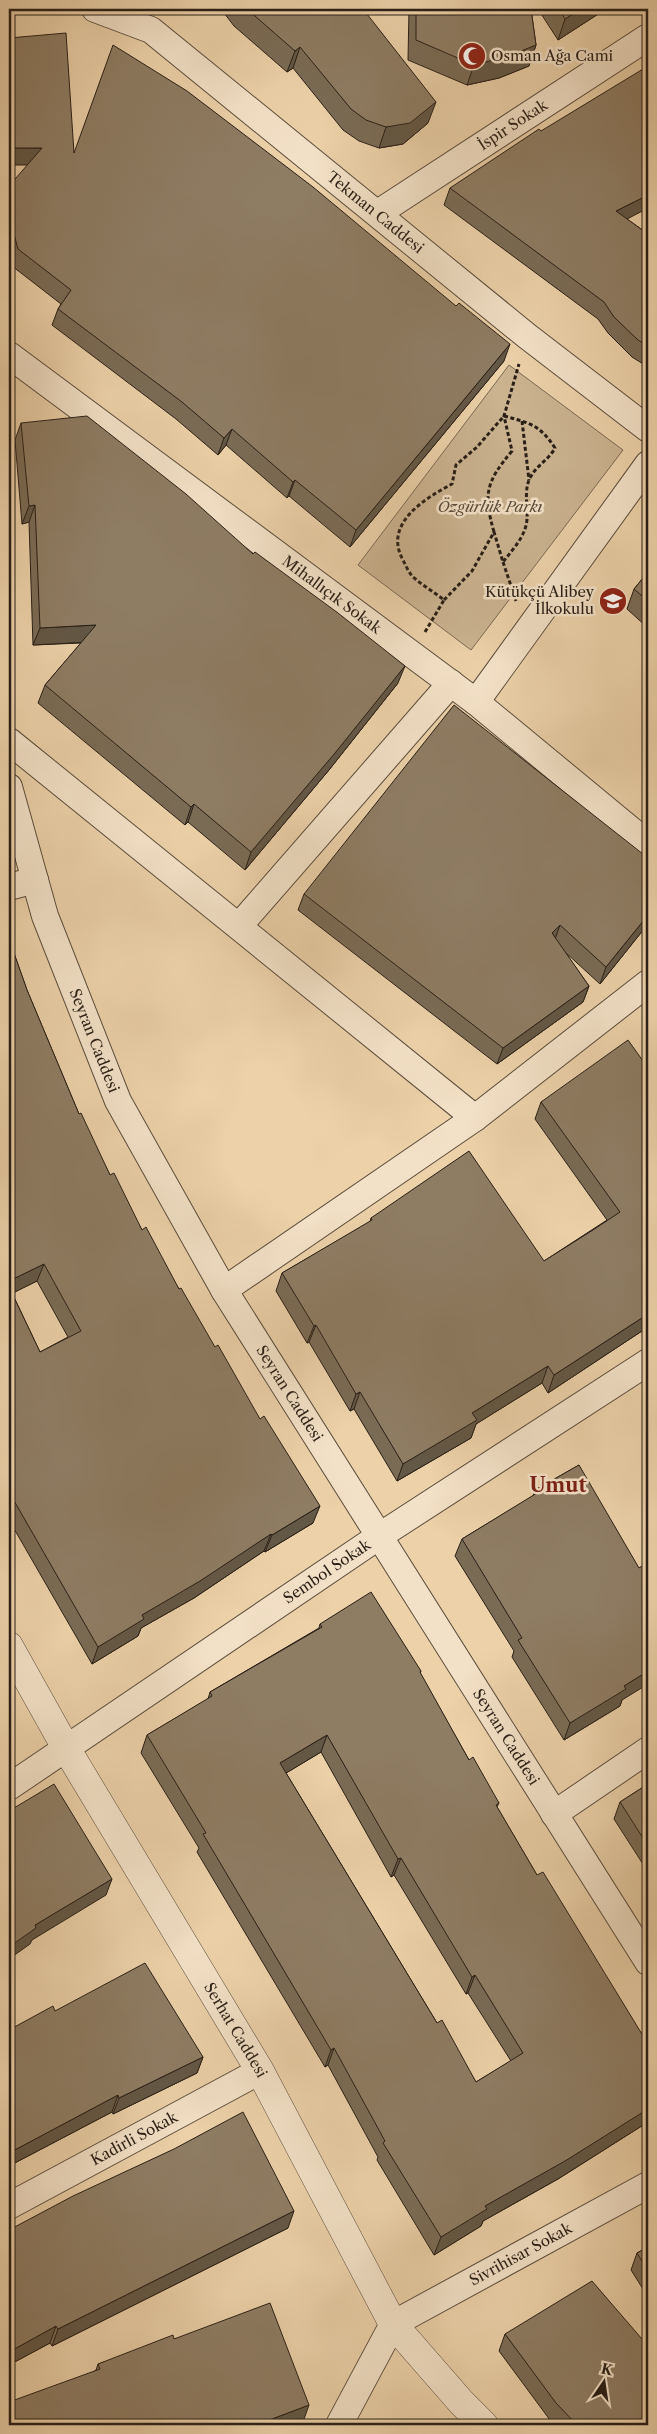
<svg xmlns="http://www.w3.org/2000/svg" width="657" height="2434" font-family="'Libre Caslon Text',serif">
<style>
.green{fill:#cbb390;stroke:#7a6954}
.lines{fill:none;stroke-linecap:round;stroke-linejoin:round}
.minor-casing{stroke:#5a4c3c;stroke-width:28}
.tertiary-casing{stroke:#5a4c3c;stroke-width:29}
.path{stroke:#291f17;stroke-width:3;stroke-dasharray:4 2.5;stroke-linecap:butt}
.minor{stroke:#f3e1c7;stroke-width:26}
.tertiary{stroke:#f3e1c7;stroke-width:28}
.wall{fill:#7a6b55;stroke:#291f17;fill-rule:evenodd}
.shaded-wall{fill:#635745;stroke:#291f17}
.building{fill:#8e7c63;stroke:#291f17;fill-rule:evenodd}
.labels{text-anchor:middle;stroke-width:5;stroke-linejoin:round;paint-order:stroke}
.poi-label{font-size:15px;fill:#291f17;stroke:#f3e1c7;text-anchor:start}
.street-label{font-size:15px;fill:#291f17;stroke:#f3e1c7}
.park-label{font-size:15px;font-style:italic;fill:#5a4b3b;stroke:#f3e1c7}
.district-label{font-size:20px;font-weight:bold;fill:#7a1f14;stroke:#f3e1c7}
</style>
<rect width="100%" height="100%" fill="#ecd1a9"/>
<filter id="stains"><feTurbulence type="fractalNoise" baseFrequency=".004" numOctaves="4"/><feColorMatrix values="0 0 0 0 .2 0 0 0 0 .09 0 0 0 0 .02 0 0 0 .5 -.17"/></filter>
<radialGradient id="worn" r=".72"><stop offset=".6" stop-color="#630" stop-opacity="0"/><stop offset="1" stop-color="#630" stop-opacity=".3"/></radialGradient>
<path class="green" d="M509,365L623,450L471,650L358,565Z"/>
<g class="lines">
<defs>
<g id="minor">
<path id="s1" d="M95,9L151,30L527,336L648,429"/>
<path id="s2" d="M378,213L648,37"/>
<path id="s3" d="M9,355L476,702L648,844"/>
<path d="M476,702L648,464"/>
<path d="M9,741L475,1118"/>
<path id="s4" d="M9,787L45,916L118,1101L224,1290L648,1962"/>
<path d="M9,887L35,880"/>
<path d="M239,926L451,683"/>
<path d="M224,1290L475,1118L648,983"/>
<path id="s5" d="M9,1787L378,1537L648,1362"/>
<path d="M554,1814L648,1750"/>
<path id="s6" d="M9,2206L260,2071"/>
<path id="s7" d="M339,2425L393,2324L648,2185"/>
</g>
<g id="tertiary">
<path id="s8" d="M9,1646L66,1748L260,2071L393,2324L461,2402L484,2425"/>
</g>
</defs>
<use href="#minor" class="minor-casing"/>
<use href="#tertiary" class="tertiary-casing"/>
<path class="path" d="M522,421L529,480
M494,532C483,494 486,482 512,451L504,416L519,364
M503,562L516,601
M425,632L444,600C434,592 422,585 413,577C409,573 406,566 403,560C383,524 424,499 452,484L456,465L477,447L504,416C530,423 540,425 555,448C548,461 535,466 529,480C524,493 528,506 527,519C526,536 513,549 503,562L494,532L472,571L444,600"/>
<use href="#minor" class="minor"/>
<use href="#tertiary" class="tertiary"/>
</g>
<path class="wall" d="M221,9H363L428,123L403,144L379,148L359,141L343,130L293,68L287,72L234,26Z
M409,9H531L536,45L529,66L499,78L467,85L408,60Z
M538,9H606L558,40Z
M74,152L504,361L350,547L289,496L287,498L226,445L218,455L176,419L52,325L58,309L61,304L12,266L9,254V186Z
M450,188L627,219L648,234V367L632,357L608,333L598,319L444,205Z
M21,423L398,683L329,770L245,870L188,822L185,825L38,703L45,685L81,643L33,645L29,522L22,524L15,440Z
M648,572V628L627,609L634,589Z
M648,858V924L600,984L565,952L589,986L583,1002L497,1064L298,910L304,894Z
M9,939L27,990L79,1114L110,1175L142,1230L179,1289L313,1523L265,1552L264,1551L194,1598L141,1628L138,1636L92,1664L9,1520ZM37,1281L68,1337L40,1352L12,1293Z
M648,1068V1327L548,1393L542,1383L476,1424L471,1438L397,1481L354,1409L350,1411L309,1342L307,1343L276,1291L282,1273L370,1222L371,1218L544,1261L607,1220L535,1119L541,1102Z
M579,1465L622,1700L620,1706L564,1740L512,1657L514,1651L455,1556L462,1539L533,1496L535,1490Z
M320,1624L421,1671L420,1674L469,1760L499,1803L497,1807L537,1875L648,2044V2122L558,2179L483,2221L481,2226L434,2255L377,2160L378,2157L328,2065L325,2067L197,1852L199,1848L141,1753L147,1735L208,1699L210,1692L319,1628ZM321,1752L391,1877L394,1875L466,1994L468,1993L511,2061L476,2082L437,2023L286,1773Z
M648,1784V1872L614,1819L620,1802Z
M55,2011L203,2057L197,2073L113,2114L112,2112L9,2166V2030Z
M288,2228L52,2346L50,2343L9,2365V2230Z
M648,2247V2297L631,2270L637,2253Z
M505,2334L648,2425H555L550,2420L499,2351Z
M174,2339L303,2422L294,2425H9L96,2370L98,2364Z"/>
<path class="shaded-wall" d="M581,9H606L558,40L565,19Z
M536,45L529,66L499,78L467,85L474,65Z
M300,47L293,68L287,72L295,51Z
M436,102L428,123L403,144L379,148L386,127Z
M9,148H42L36,165H9Z
M648,195V208L610,228L616,211Z
M510,344L504,361L350,547L356,530Z
M232,429L226,445L218,455L224,438Z
M295,480L289,496L287,498L293,482Z
M35,505L29,522L22,524L29,506Z
M96,625L90,642L33,645L40,628Z
M405,666L398,683L329,770L245,870L251,852Z
M194,804L188,822L185,825L191,807Z
M648,915V924L600,984L606,967Z
M560,925L554,942L552,933Z
M589,986L583,1002L497,1064L503,1048Z
M44,1264L37,1281L9,1295V1281Z
M648,1314V1327L548,1393L554,1375Z
M316,1325L309,1342L307,1343L314,1326Z
M548,1366L542,1383L476,1424L471,1438L397,1481L403,1464L472,1413Z
M360,1392L354,1409L350,1411L356,1394Z
M320,1506L313,1523L265,1552L272,1535Z
M271,1534L264,1551L194,1598L141,1628L138,1636L92,1664L98,1647L142,1615Z
M648,1671V1684L622,1700L620,1706L564,1740L570,1723L624,1686Z
M327,1735L321,1752L273,1781L280,1763Z
M401,1858L394,1875L391,1877L398,1859Z
M112,1879L106,1895L32,1940L30,1944L9,1959V1947L35,1925Z
M475,1975L468,1993L466,1994L472,1977Z
M334,2048L328,2065L325,2067L331,2050Z
M203,2057L197,2073L113,2114L119,2098Z
M118,2095L112,2112L9,2166V2153Z
M648,2109V2122L558,2179L483,2221L481,2226L434,2255L441,2237L485,2206Z
M294,2211L288,2228L52,2346L58,2329Z
M56,2326L50,2343L9,2365V2352Z
M309,2405L303,2422L294,2425H256Z"/>
<path class="building" d="M247,9H363L436,102L410,123L386,127L366,120L351,109L300,47L295,51Z
M416,9H531L536,45L506,57L474,65L416,40Z
M559,9H581L565,19Z
M66,33L74,153L113,45L187,91L313,187L456,306L459,303L510,344L356,530L295,480L293,482L232,429L224,438L182,402L58,309L71,290L18,249L9,216V186L42,148H9V38Z
M648,66V195L616,211L648,234V346L638,340L614,317L604,302L450,188L539,129L541,131Z
M87,416L186,494L253,554L255,552L338,613L405,666L335,753L251,852L194,804L191,807L45,685L96,625L40,628L35,505L29,506L21,423Z
M648,572V601L634,589Z
M454,705L648,858V915L606,967L560,925L552,933L589,986L503,1048L304,894Z
M9,939L27,990L79,1114L81,1113L110,1175L114,1173L142,1230L146,1227L179,1289L181,1288L215,1347L218,1345L260,1419L264,1416L320,1506L272,1535L271,1534L200,1581L142,1615L144,1619L98,1647L9,1492V1287L40,1352L81,1331L44,1264L9,1281Z
M628,1040L648,1068V1314L554,1375L548,1366L472,1413L477,1420L403,1464L360,1392L356,1394L316,1325L314,1326L282,1273L372,1220L371,1218L469,1151L544,1261L596,1228L620,1212L541,1102Z
M579,1465L639,1568L648,1562V1671L624,1686L626,1689L570,1723L518,1640L522,1638L462,1539L537,1493L535,1490Z
M371,1592L421,1671L420,1672L469,1760L473,1757L499,1803L496,1805L537,1875L543,1872L648,2044V2109L565,2161L485,2206L487,2209L441,2237L383,2143L385,2141L334,2048L331,2050L203,1834L206,1833L147,1735L212,1696L210,1692L322,1627L320,1624ZM327,1735L398,1859L401,1858L472,1977L475,1975L523,2053L476,2082L442,2020L437,2023L280,1763Z
M54,1784L112,1879L35,1925L36,1928L9,1947V1811Z
M648,1784V1846L620,1802Z
M145,1963L203,2057L119,2098L118,2095L9,2153V2030L53,2006L55,2011Z
M243,2112L294,2211L58,2329L56,2326L9,2352V2230L73,2196L174,2149Z
M648,2247V2271L637,2253Z
M592,2281L648,2346V2425H577L556,2403L505,2334Z
M270,2303L309,2405L256,2425H9V2402L100,2369L98,2364L173,2335L174,2339Z"/>
<defs>
<symbol id="mosque-disc" viewBox="-11 -11 22 22"><circle r="9.5" fill="#8f2418" stroke="#f3e1c7"/><path d="M3.5-4.9A6 6 0 1 0 3.5 4.9A5 5 0 1 1 3.5-4.9Z" fill="#fff"/></symbol>
<symbol id="school-disc" viewBox="-11 -11 22 22"><circle r="9.5" fill="#8f2418" stroke="#f3e1c7"/><path d="M0-5L7-2L0 1L-7-2ZM-4 1L0 2.5L4 1V4Q0 6-4 4Z" fill="#fff"/></symbol>
</defs>
<g fill-rule="evenodd">
<use href="#mosque-disc" x="456" y="40" width="32" height="32"/>
<use href="#school-disc" x="597" y="585" width="32" height="32"/>
</g>
<g class="labels">
<g class="poi-label">
<text x="491" y="61">Osman Ağa Cami</text>
<text x="594" y="597" text-anchor="end">Kütükçü Alibey<tspan x="594" dy="17">İlkokulu</tspan></text>
</g>
<g class="street-label">
<text dy="5" stroke="none"><textPath href="#s2" startOffset="161">İspir Sokak</textPath></text>
<text dy="5" stroke="none"><textPath href="#s1" startOffset="349">Tekman Caddesi</textPath></text>
<text dy="5" stroke="none"><textPath href="#s3" startOffset="402">Mihallıçık Sokak</textPath></text>
<text dy="5" stroke="none"><textPath href="#s4" startOffset="268">Seyran Caddesi</textPath></text>
<text dy="5" stroke="none"><textPath href="#s4" startOffset="672">Seyran Caddesi</textPath></text>
<text dy="5" stroke="none"><textPath href="#s5" startOffset="384">Sembol Sokak</textPath></text>
<text dy="5" stroke="none"><textPath href="#s4" startOffset="1078">Seyran Caddesi</textPath></text>
<text dy="5" stroke="none"><textPath href="#s8" startOffset="446">Serhat Caddesi</textPath></text>
<text dy="5" stroke="none"><textPath href="#s6" startOffset="142">Kadirli Sokak</textPath></text>
<text dy="5" stroke="none"><textPath href="#s7" startOffset="260">Sivrihisar Sokak</textPath></text>
</g>
<g class="park-label">
<text x="490" y="512">Özgürlük Parkı</text>
</g>
<g class="district-label">
<text x="558" y="1492">Umut</text>
</g>
</g>
<rect width="657" height="2434" fill="none" stroke="#ecd1a9" stroke-width="30"/>
<rect x="10" y="10" width="637" height="2414" fill="none" stroke="#291f17" stroke-width="2.5"/>
<rect x="15" y="15" width="627" height="2404" fill="none" stroke="#291f17"/>
<g transform="translate(604 2382) rotate(13)" stroke="#f3e1c7" stroke-width="4" paint-order="stroke">
<path d="M0-4L9 19L0 12L-9 19Z" fill="#291f17"/>
<text y="-8" font-size="14" font-weight="bold" text-anchor="middle" fill="#291f17">K</text>
</g>
<rect width="100%" height="100%" filter="url(#stains)"/>
<rect width="100%" height="100%" fill="url(#worn)"/>
</svg>
